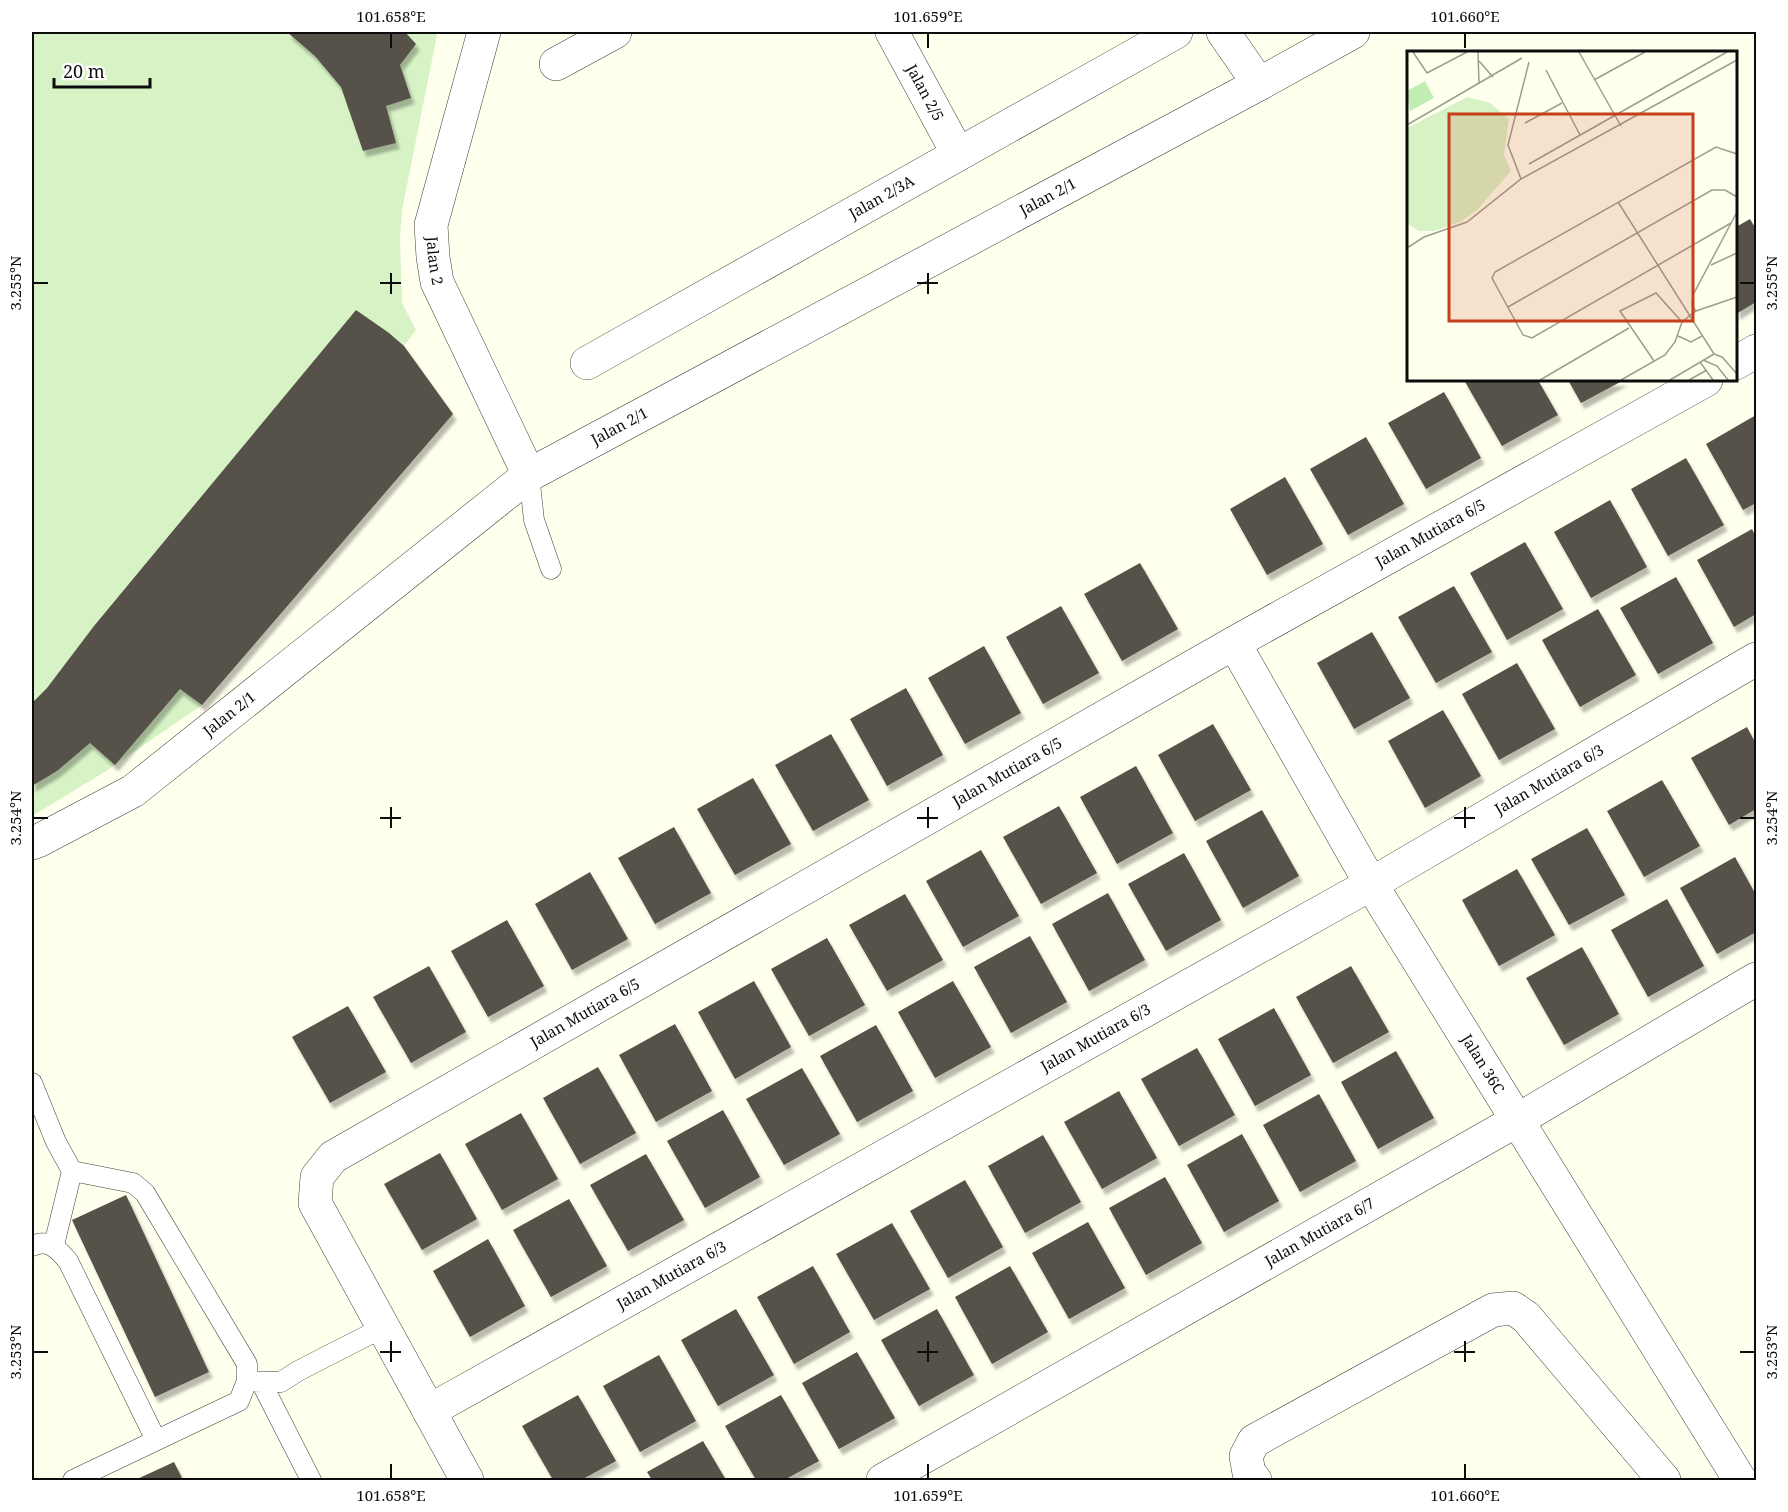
<svg xmlns="http://www.w3.org/2000/svg" width="1788" height="1512" font-family="'Noto Serif',serif">
<style>
.pitch{fill:#d7f3c5}
.building{fill:#565148;filter:url(#shadow)}
.lines{fill:none;stroke-linecap:round;stroke-linejoin:round}
.service-casing{stroke:#3f3f3f;stroke-width:21}
.minor-casing{stroke:#3f3f3f;stroke-width:34}
.tertiary-casing{stroke:#3f3f3f;stroke-width:34}
.service{stroke:#fff;stroke-width:20}
.minor{stroke:#fff;stroke-width:33}
.tertiary{stroke:#fff;stroke-width:33}
.ticks{fill:none;stroke:#0c0c0c;stroke-width:2}
.labels{text-anchor:middle;stroke-width:6;stroke-linejoin:round;paint-order:stroke}
.street-label{font-size:15px;fill:#0c0c0c;stroke:#fff}
.inset-road{fill:none;stroke:#9d9e92;stroke-width:1.5}
.view{fill:#c63e1a;fill-opacity:0.15;stroke:#c63e1a;stroke-width:3}
.inset-edge{fill:none;stroke:#0c0c0c;stroke-width:3}
.neatline{fill:none;stroke:#0c0c0c;stroke-width:2}
.ticks-label{font-size:15px;text-anchor:middle;fill:#0c0c0c}
</style>
<defs>
<filter id="shadow"><feDropShadow dx="3.5" dy="6" stdDeviation="1.5" flood-color="#0004"/></filter>
</defs>
<rect width="100%" height="100%" fill="#feffec"/>
<path class="pitch" d="M32,32H434L437,35L402,210L400,239L402,303L416,330L404,346L453,414L202,705L103,773L32,816Z"/>
<path class="building" d="M287,32H405L416,44L400,65L411,98L386,106L396,143L363,151L341,87L315,56Z
M1750,219L1756,229V302L1736,314V227Z
M356,310L389,333L404,346L453,414L202,705L180,689L115,765L90,743L57,771L32,786V703L47,688L94,626Z
M1464,380H1538L1558,415L1502,446Z
M1568,380H1624L1581,403Z
M1444,392L1481,458L1426,489L1388,423Z
M1756,415V503L1743,510L1706,444Z
M1366,437L1404,504L1348,535L1310,469Z
M1686,458L1724,525L1668,556L1631,489Z
M1285,477L1323,544L1267,575L1230,509Z
M1610,500L1647,567L1591,598L1554,532Z
M1752,529L1756,537V614L1734,627L1697,560Z
M1525,542L1563,609L1507,640L1470,573Z
M1140,563L1178,629L1122,661L1084,594Z
M1676,577L1713,643L1658,674L1620,608Z
M1454,586L1492,652L1436,683L1398,617Z
M1061,606L1099,673L1043,704L1006,637Z
M1598,609L1636,675L1580,707L1542,640Z
M1372,632L1410,698L1354,729L1317,663Z
M984,646L1021,713L965,744L928,678Z
M1517,663L1555,729L1499,760L1462,694Z
M906,688L943,755L887,786L850,719Z
M1443,710L1481,776L1425,808L1388,741Z
M1213,724L1251,790L1195,821L1158,755Z
M1747,727L1756,744V809L1729,825L1691,758Z
M831,734L869,800L813,831L775,765Z
M1136,766L1173,833L1117,864L1080,797Z
M753,778L791,844L735,875L697,809Z
M1662,780L1700,846L1644,877L1607,811Z
M1059,806L1097,873L1041,904L1003,837Z
M1262,810L1299,876L1243,908L1206,841Z
M674,827L711,893L655,924L618,858Z
M1587,828L1625,895L1569,925L1531,859Z
M981,850L1019,916L963,947L926,881Z
M1184,853L1221,920L1166,951L1128,884Z
M1735,857L1756,895V932L1717,954L1680,888Z
M1517,869L1555,935L1499,966L1462,900Z
M590,872L628,939L572,970L535,904Z
M1108,893L1145,960L1089,991L1052,924Z
M905,894L943,960L887,991L849,925Z
M1667,899L1704,966L1648,997L1611,930Z
M507,920L544,986L488,1017L451,951Z
M1030,936L1067,1002L1011,1033L974,967Z
M827,938L865,1005L809,1036L771,969Z
M1582,947L1619,1014L1564,1045L1526,978Z
M429,966L466,1032L411,1063L373,997Z
M1351,966L1389,1032L1333,1063L1296,997Z
M754,981L791,1047L735,1079L698,1012Z
M953,981L991,1047L935,1078L898,1012Z
M348,1006L386,1072L330,1103L292,1037Z
M1274,1008L1311,1075L1255,1106L1218,1039Z
M675,1024L712,1091L656,1122L619,1055Z
M876,1025L913,1091L857,1122L820,1056Z
M1197,1048L1235,1115L1179,1146L1141,1079Z
M1396,1051L1434,1118L1378,1149L1341,1082Z
M598,1067L636,1133L580,1164L543,1098Z
M802,1068L840,1134L784,1165L746,1099Z
M1119,1091L1157,1158L1102,1189L1064,1122Z
M1319,1094L1356,1161L1300,1192L1263,1125Z
M723,1110L760,1177L705,1208L667,1141Z
M521,1113L558,1179L502,1210L465,1144Z
M1242,1134L1279,1201L1224,1232L1187,1165Z
M1043,1135L1081,1202L1025,1233L988,1166Z
M440,1153L477,1219L422,1250L384,1184Z
M646,1154L684,1220L628,1251L590,1185Z
M1165,1177L1202,1243L1146,1275L1109,1208Z
M965,1180L1003,1247L948,1278L910,1211Z
M126,1195L209,1372L155,1397L72,1220Z
M569,1199L607,1266L551,1297L513,1230Z
M1088,1222L1125,1288L1069,1319L1032,1253Z
M892,1223L930,1289L874,1320L836,1254Z
M488,1239L525,1306L470,1337L433,1271Z
M813,1266L850,1332L794,1364L757,1297Z
M1010,1266L1048,1332L992,1364L955,1297Z
M736,1309L774,1375L718,1406L681,1340Z
M937,1309L974,1375L919,1406L881,1340Z
M857,1352L895,1418L839,1449L802,1383Z
M659,1355L696,1421L640,1452L603,1386Z
M578,1395L616,1461L581,1480H553L522,1426Z
M781,1395L819,1461L784,1480H756L725,1426Z
M703,1441L726,1480H652L647,1472Z
M174,1462L183,1480H135Z"/>
<g class="lines">
<defs>
<path id="service" d="M529,475L534,520L551,569
M32,1083L56,1142L72,1171L133,1183L145,1193L247,1364V1381L239,1401L73,1480
M54,1245L72,1171
M32,1246C48,1238 58,1249 68,1261L156,1440
M247,1381L281,1382L298,1371L384,1327
M261,1382L311,1480"/>
<g id="minor">
<path id="s1" d="M892,32L958,154"/>
<path d="M1223,32L1259,84"/>
<path d="M556,64L615,32"/>
<path id="s2" d="M587,363L1176,32"/>
<path d="M1736,363L1756,351"/>
<path id="s3" d="M1234,643L1371,884L1740,1480"/>
<path id="s4" d="M429,1411L1371,884L1756,659"/>
<path id="s5" d="M467,1480L315,1203L317,1177L333,1157L1234,643L1706,380"/>
<path id="s6" d="M883,1480L1516,1121L1756,979"/>
<path d="M1255,1480L1249,1473L1246,1456L1254,1441L1493,1310L1513,1308L1526,1317L1664,1480"/>
</g>
<g id="tertiary">
<path id="s7" d="M484,32L431,225L433,257L437,282L529,475"/>
<path id="s8" d="M32,843L40,840L133,791L529,475L1259,84L1353,32"/>
</g>
</defs>
<use href="#service" class="service-casing"/>
<use href="#minor" class="minor-casing"/>
<use href="#tertiary" class="tertiary-casing"/>
<use href="#service" class="service"/>
<use href="#minor" class="minor"/>
<use href="#tertiary" class="tertiary"/>
</g>
<path class="ticks" d="M391,33V48M928,33V48M1465,33V48M391,273V294M928,273V294M33,283H48M380,283H401M917,283H938M1740,283H1755M391,807V828M928,807V828M1465,807V828M33,818H48M380,818H401M917,818H938M1454,818H1475M1740,818H1755M391,1341V1362M928,1341V1362M1465,1341V1362M33,1352H48M380,1352H401M917,1352H938M1454,1352H1475M1740,1352H1755M391,1464V1479M928,1464V1479M1465,1464V1479"/>
<g class="labels">
<g class="street-label">
<text dy="5" stroke="none"><textPath href="#s1" startOffset="69">Jalan 2/5</textPath></text>
<text dy="5" stroke="none"><textPath href="#s8" startOffset="1209">Jalan 2/1</textPath></text>
<text dy="5" stroke="none"><textPath href="#s2" startOffset="338">Jalan 2/3A</textPath></text>
<text dy="5" stroke="none"><textPath href="#s7" startOffset="236">Jalan 2</textPath></text>
<text dy="5" stroke="none"><textPath href="#s8" startOffset="723">Jalan 2/1</textPath></text>
<text dy="5" stroke="none"><textPath href="#s5" startOffset="1630">Jalan Mutiara 6/5</textPath></text>
<text dy="5" stroke="none"><textPath href="#s8" startOffset="237">Jalan 2/1</textPath></text>
<text dy="5" stroke="none"><textPath href="#s5" startOffset="1144">Jalan Mutiara 6/5</textPath></text>
<text dy="5" stroke="none"><textPath href="#s4" startOffset="1286">Jalan Mutiara 6/3</textPath></text>
<text dy="5" stroke="none"><textPath href="#s5" startOffset="658">Jalan Mutiara 6/5</textPath></text>
<text dy="5" stroke="none"><textPath href="#s4" startOffset="764">Jalan Mutiara 6/3</textPath></text>
<text dy="5" stroke="none"><textPath href="#s3" startOffset="489">Jalan 36C</textPath></text>
<text dy="5" stroke="none"><textPath href="#s6" startOffset="502">Jalan Mutiara 6/7</textPath></text>
<text dy="5" stroke="none"><textPath href="#s4" startOffset="278">Jalan Mutiara 6/3</textPath></text>
</g>
</g>
<g transform="translate(1407 51)">
<rect width="330" height="330" fill="#feffec"/>
<path d="M18,30L27,47L3,60L0,40Z" fill="#c1ecb2"/>
<path d="M60,46L83,52L102,68L97,104L104,120L70,159L53,171L27,180H12L0,172V77Z" fill="#d7f3c5"/>
<path class="inset-road" d="M6,1L20,22L60,1M71,1L72,33M172,1L214,75M72,10L86,26M139,19L173,84M187,29L238,1M118,72L155,52M0,74L115,7M122,113L320,1M114,128L101,94L122,11M211,151L307,303M324,172L125,287L116,284L85,227L88,221L309,96L330,103M0,197L17,186L60,171L114,128L330,9M304,214L330,202M101,256L305,139H318L330,146M289,260L285,255L286,244L330,161M271,285L284,291L295,285M307,303L315,306L330,323M296,309L310,315L321,329M247,310L213,260L249,242L275,271M293,311L306,329M133,329L222,277M214,329L258,304L268,291L275,271L289,260L330,246M263,329L307,303M282,329L300,319"/>
<path class="view" d="M42,63H286V270H42Z"/>
<rect width="330" height="330" class="inset-edge"/>
</g>
<rect width="1788" height="1512" fill="none" stroke="#ffffff" stroke-width="66"/>
<path d="M54 78v9h96v-9" fill="none" stroke="#0c0c0c" stroke-width="3"/>
<text x="63" y="78" font-size="18" fill="#0c0c0c" stroke="#ffffff" stroke-width="4.5" paint-order="stroke">20 m</text>
<rect x="33" y="33" width="1722" height="1446" class="neatline"/>
<g class="ticks-label">
<text x="391" y="22">101.658°E</text>
<text x="928" y="22">101.659°E</text>
<text x="1465" y="22">101.660°E</text>
<text transform="translate(16 283) rotate(-90)" y="5">3.255°N</text>
<text transform="translate(1772 283) rotate(-90)" y="5">3.255°N</text>
<text transform="translate(16 818) rotate(-90)" y="5">3.254°N</text>
<text transform="translate(1772 818) rotate(-90)" y="5">3.254°N</text>
<text transform="translate(16 1352) rotate(-90)" y="5">3.253°N</text>
<text transform="translate(1772 1352) rotate(-90)" y="5">3.253°N</text>
<text x="391" y="1501">101.658°E</text>
<text x="928" y="1501">101.659°E</text>
<text x="1465" y="1501">101.660°E</text>
</g>
</svg>
